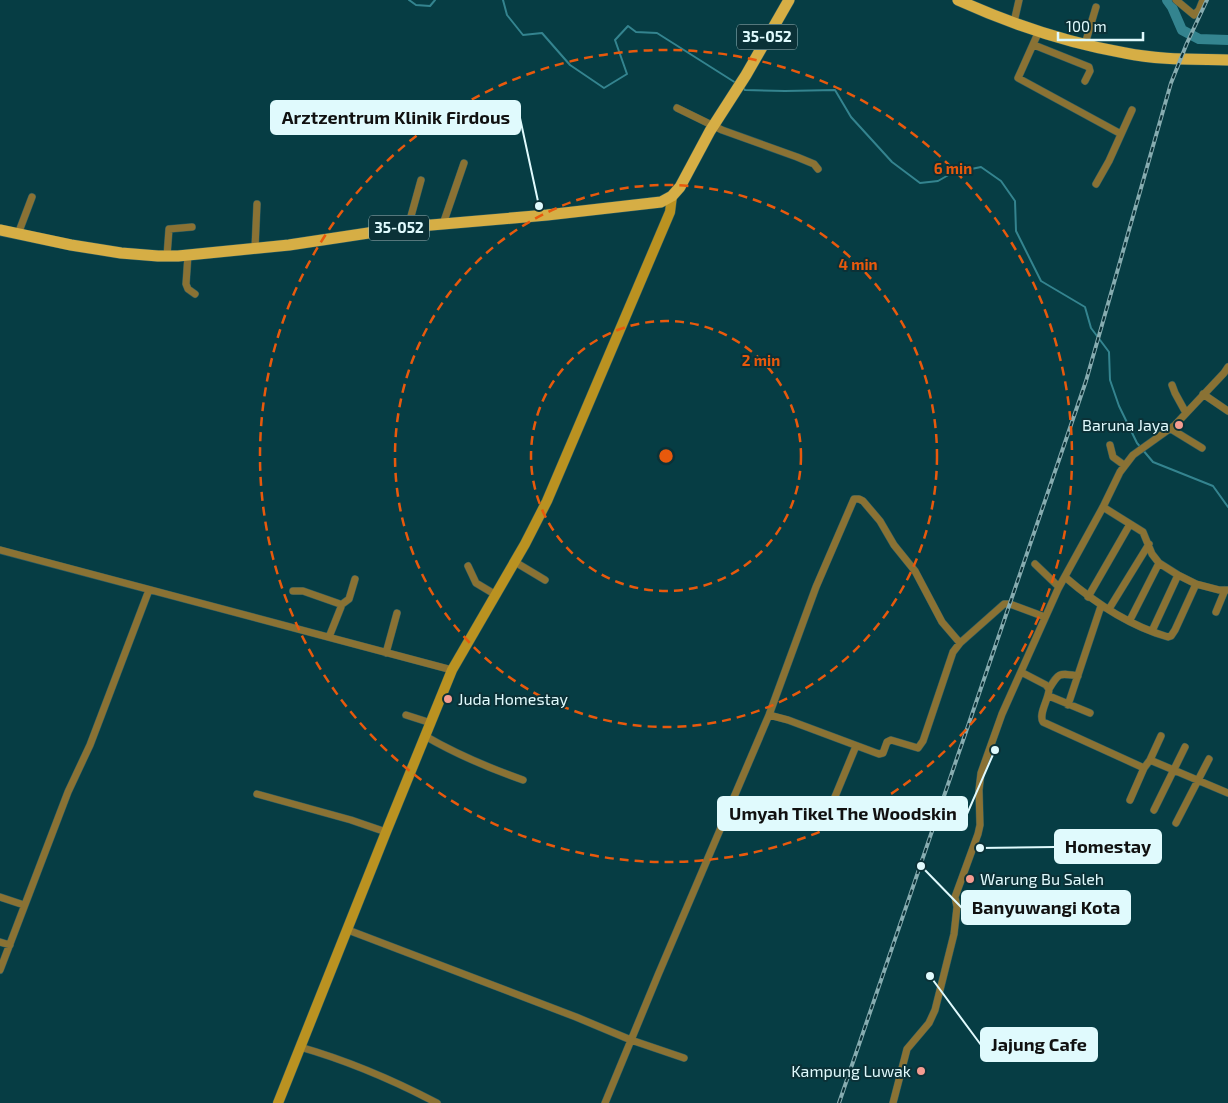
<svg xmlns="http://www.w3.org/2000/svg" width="1228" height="1103" font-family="'Exo 2',sans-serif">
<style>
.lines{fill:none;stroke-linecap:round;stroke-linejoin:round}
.stream{stroke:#34848f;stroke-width:2}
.river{stroke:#34848f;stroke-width:10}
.street-casing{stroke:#295b62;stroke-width:8}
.secondary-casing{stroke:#295b62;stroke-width:11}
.primary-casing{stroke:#295b62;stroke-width:12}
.street{stroke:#8a7234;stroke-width:7}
.secondary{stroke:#ba9221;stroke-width:10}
.primary{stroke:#d6ae45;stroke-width:11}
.rail-casing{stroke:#86acb0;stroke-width:4}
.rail{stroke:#0b3137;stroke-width:2;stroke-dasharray:5.5;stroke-linecap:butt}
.ring{fill:none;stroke:#e8590c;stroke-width:2.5;stroke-dasharray:9 6}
.poi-dot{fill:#f59c91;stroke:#0b3137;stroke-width:2}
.labels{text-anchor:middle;stroke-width:4;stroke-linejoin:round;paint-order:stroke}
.shield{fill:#0b3137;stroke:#a0bec2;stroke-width:1}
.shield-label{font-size:15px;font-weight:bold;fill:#e0fafd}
.poi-label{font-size:16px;fill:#e0fafd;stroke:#0b3137;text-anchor:end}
.centre{fill:#e8590c;stroke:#0b3137;stroke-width:2.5}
.ring-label{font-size:15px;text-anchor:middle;font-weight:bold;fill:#e8590c;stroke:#0b3137;stroke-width:4;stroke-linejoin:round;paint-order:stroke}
.leader{fill:none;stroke:#e0fafd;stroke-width:2}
.callout-dot{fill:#e0fafd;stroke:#0b3137;stroke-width:2}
.callout{fill:#e0fafd;stroke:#e0fafd;stroke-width:2}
.callout-label{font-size:18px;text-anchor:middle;font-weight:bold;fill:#111}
</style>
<rect width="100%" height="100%" fill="#063d44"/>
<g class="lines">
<path class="stream" d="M409,0L416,5L430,6L435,0
M503,0L507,15L523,35L542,33L570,65L604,88L627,74L615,40L628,26L636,32L657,33L736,83
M742,87L745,90L785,91L835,90L851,117L892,162L920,183L938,181L952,173L981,167L1001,181L1015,201L1016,231L1041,281L1085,307L1091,328L1109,352L1110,380L1119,406L1137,443L1153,462L1213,486L1228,507"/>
<path class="river" d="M1167,0L1172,7L1182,30L1199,39L1228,40"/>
<defs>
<path id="street" d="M1176,0L1194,15L1199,10L1203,0
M1014,22L1019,0
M1039,31L1018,78L1121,134
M1085,44L1096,7
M1034,45L1089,67L1090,71L1085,81
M677,108L722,130L797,157L814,164L818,169
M1096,184L1109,161L1132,110
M443,224L464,163
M408,227L421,180
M18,234L32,197
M255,248L257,204
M188,255L186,284L188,289L195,294
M167,256L169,229L192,227
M1172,385L1175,393L1186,413
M1203,394L1228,411
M1171,429L1202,448
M1110,445L1113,457L1124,465
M1103,507L1143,532L1152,554L1159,563L1178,575L1196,584L1219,590H1228
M0,550L452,670
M515,562L545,580
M1035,564L1059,587
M468,566L476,583L496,595
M1065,577C1095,603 1130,626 1168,637L1171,636L1175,630L1196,584
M293,591H303L340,604L341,607L329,637
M1088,597L1130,524
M341,605L349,599L355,579
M1109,609L1149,544
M1216,612L1225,590
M1130,620L1159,563
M1152,631L1178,575
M386,653L397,613
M1021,672L1046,685L1049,689C1049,699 1038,714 1043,722L1144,768
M1049,689C1059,672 1059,673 1078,676
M1049,696L1090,713
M1068,705L1101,606
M406,715L431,723
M769,715L788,720L879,754L883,753L887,742L891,740L918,748L923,741L953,652L960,643L1004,604H1010L1045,617
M425,736C456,754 489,768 523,780
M1150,760L1161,736
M257,794L351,820L386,832
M1130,800L1144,768L1150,760L1228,793
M1154,810L1185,747
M827,816L856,746
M1176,823L1209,759
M0,897L24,905
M348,930L576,1017L631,1040L684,1058
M0,942L10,945
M0,970L68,792L90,745L149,590
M300,1047C349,1061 393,1080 437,1103
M605,1103L658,975L769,715L816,587L854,499H859L863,501L880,521L894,545L915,571L942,622L960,643
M893,1103L907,1049L929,1023L935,1010L954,934L957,907L955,897L978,834L980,825L979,790L981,773L1002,714L1058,589L1103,507L1120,472L1133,455L1175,425L1224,373L1228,367"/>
<path id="secondary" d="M278,1103L386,832L452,670L525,544L547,501L670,212L672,196"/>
<path id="primary" d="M958,0C1011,24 1068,43 1125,53C1159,60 1194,59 1228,60
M0,230L71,245L121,253L158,256H178L289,245L408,227L547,215L661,202L672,196L680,187L710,131L746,75L789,0"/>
</defs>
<use href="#street" class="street-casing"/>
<use href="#secondary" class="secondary-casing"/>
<use href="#primary" class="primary-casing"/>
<use href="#street" class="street"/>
<use href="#secondary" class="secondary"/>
<use href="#primary" class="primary"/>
<defs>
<path id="rail" d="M839,1103L1086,381L1171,83L1187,43L1207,0"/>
</defs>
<use href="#rail" class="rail-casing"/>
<use href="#rail" class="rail"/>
</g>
<g class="ring">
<circle cx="666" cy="456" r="135"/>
<circle cx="666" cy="456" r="271"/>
<circle cx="666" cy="456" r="406"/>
</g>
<g class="poi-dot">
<circle cx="1179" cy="425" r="5"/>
<circle cx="448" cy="699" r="5"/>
<circle cx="970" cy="879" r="5"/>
<circle cx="921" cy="1071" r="5"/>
</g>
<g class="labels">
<g class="shield">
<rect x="737" y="24.5" width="60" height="25" rx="4"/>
<rect x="369" y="215.5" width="60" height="25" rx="4"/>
</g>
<g class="shield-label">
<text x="767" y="42">35-052</text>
<text x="399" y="233">35-052</text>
</g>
<g class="poi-label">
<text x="1169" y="431">Baruna Jaya</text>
<text x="458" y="705" text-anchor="start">Juda Homestay</text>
<text x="980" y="885" text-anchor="start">Warung Bu Saleh</text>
<text x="911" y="1077">Kampung Luwak</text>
</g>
</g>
<circle cx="666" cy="456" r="8" class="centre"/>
<g class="ring-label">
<text x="953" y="174">6 min</text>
<text x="858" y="270">4 min</text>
<text x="761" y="366">2 min</text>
</g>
<path class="leader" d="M539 206L520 118M995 750L967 814M980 848L1055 847M921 866L962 908M930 976L981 1045"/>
<g class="callout-dot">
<circle cx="539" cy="206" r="5"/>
<circle cx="995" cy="750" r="5"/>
<circle cx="980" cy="848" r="5"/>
<circle cx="921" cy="866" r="5"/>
<circle cx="930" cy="976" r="5"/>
</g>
<g class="callout">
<rect x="271" y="101" width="249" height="33" rx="5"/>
<rect x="718" y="797" width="249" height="33" rx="5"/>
<rect x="1055" y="830" width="106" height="33" rx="5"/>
<rect x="962" y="891" width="168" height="33" rx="5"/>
<rect x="981" y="1028" width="116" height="33" rx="5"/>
</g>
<g class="callout-label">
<text x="396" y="124">Arztzentrum Klinik Firdous</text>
<text x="843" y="820">Umyah Tikel The Woodskin</text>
<text x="1108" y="853">Homestay</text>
<text x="1046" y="914">Banyuwangi Kota</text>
<text x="1039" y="1051">Jajung Cafe</text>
</g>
<path d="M1058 32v8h85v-8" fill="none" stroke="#e0fafd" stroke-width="2.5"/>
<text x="1066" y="32" font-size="15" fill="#e0fafd" stroke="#0b3137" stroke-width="4" paint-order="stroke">100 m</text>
</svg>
